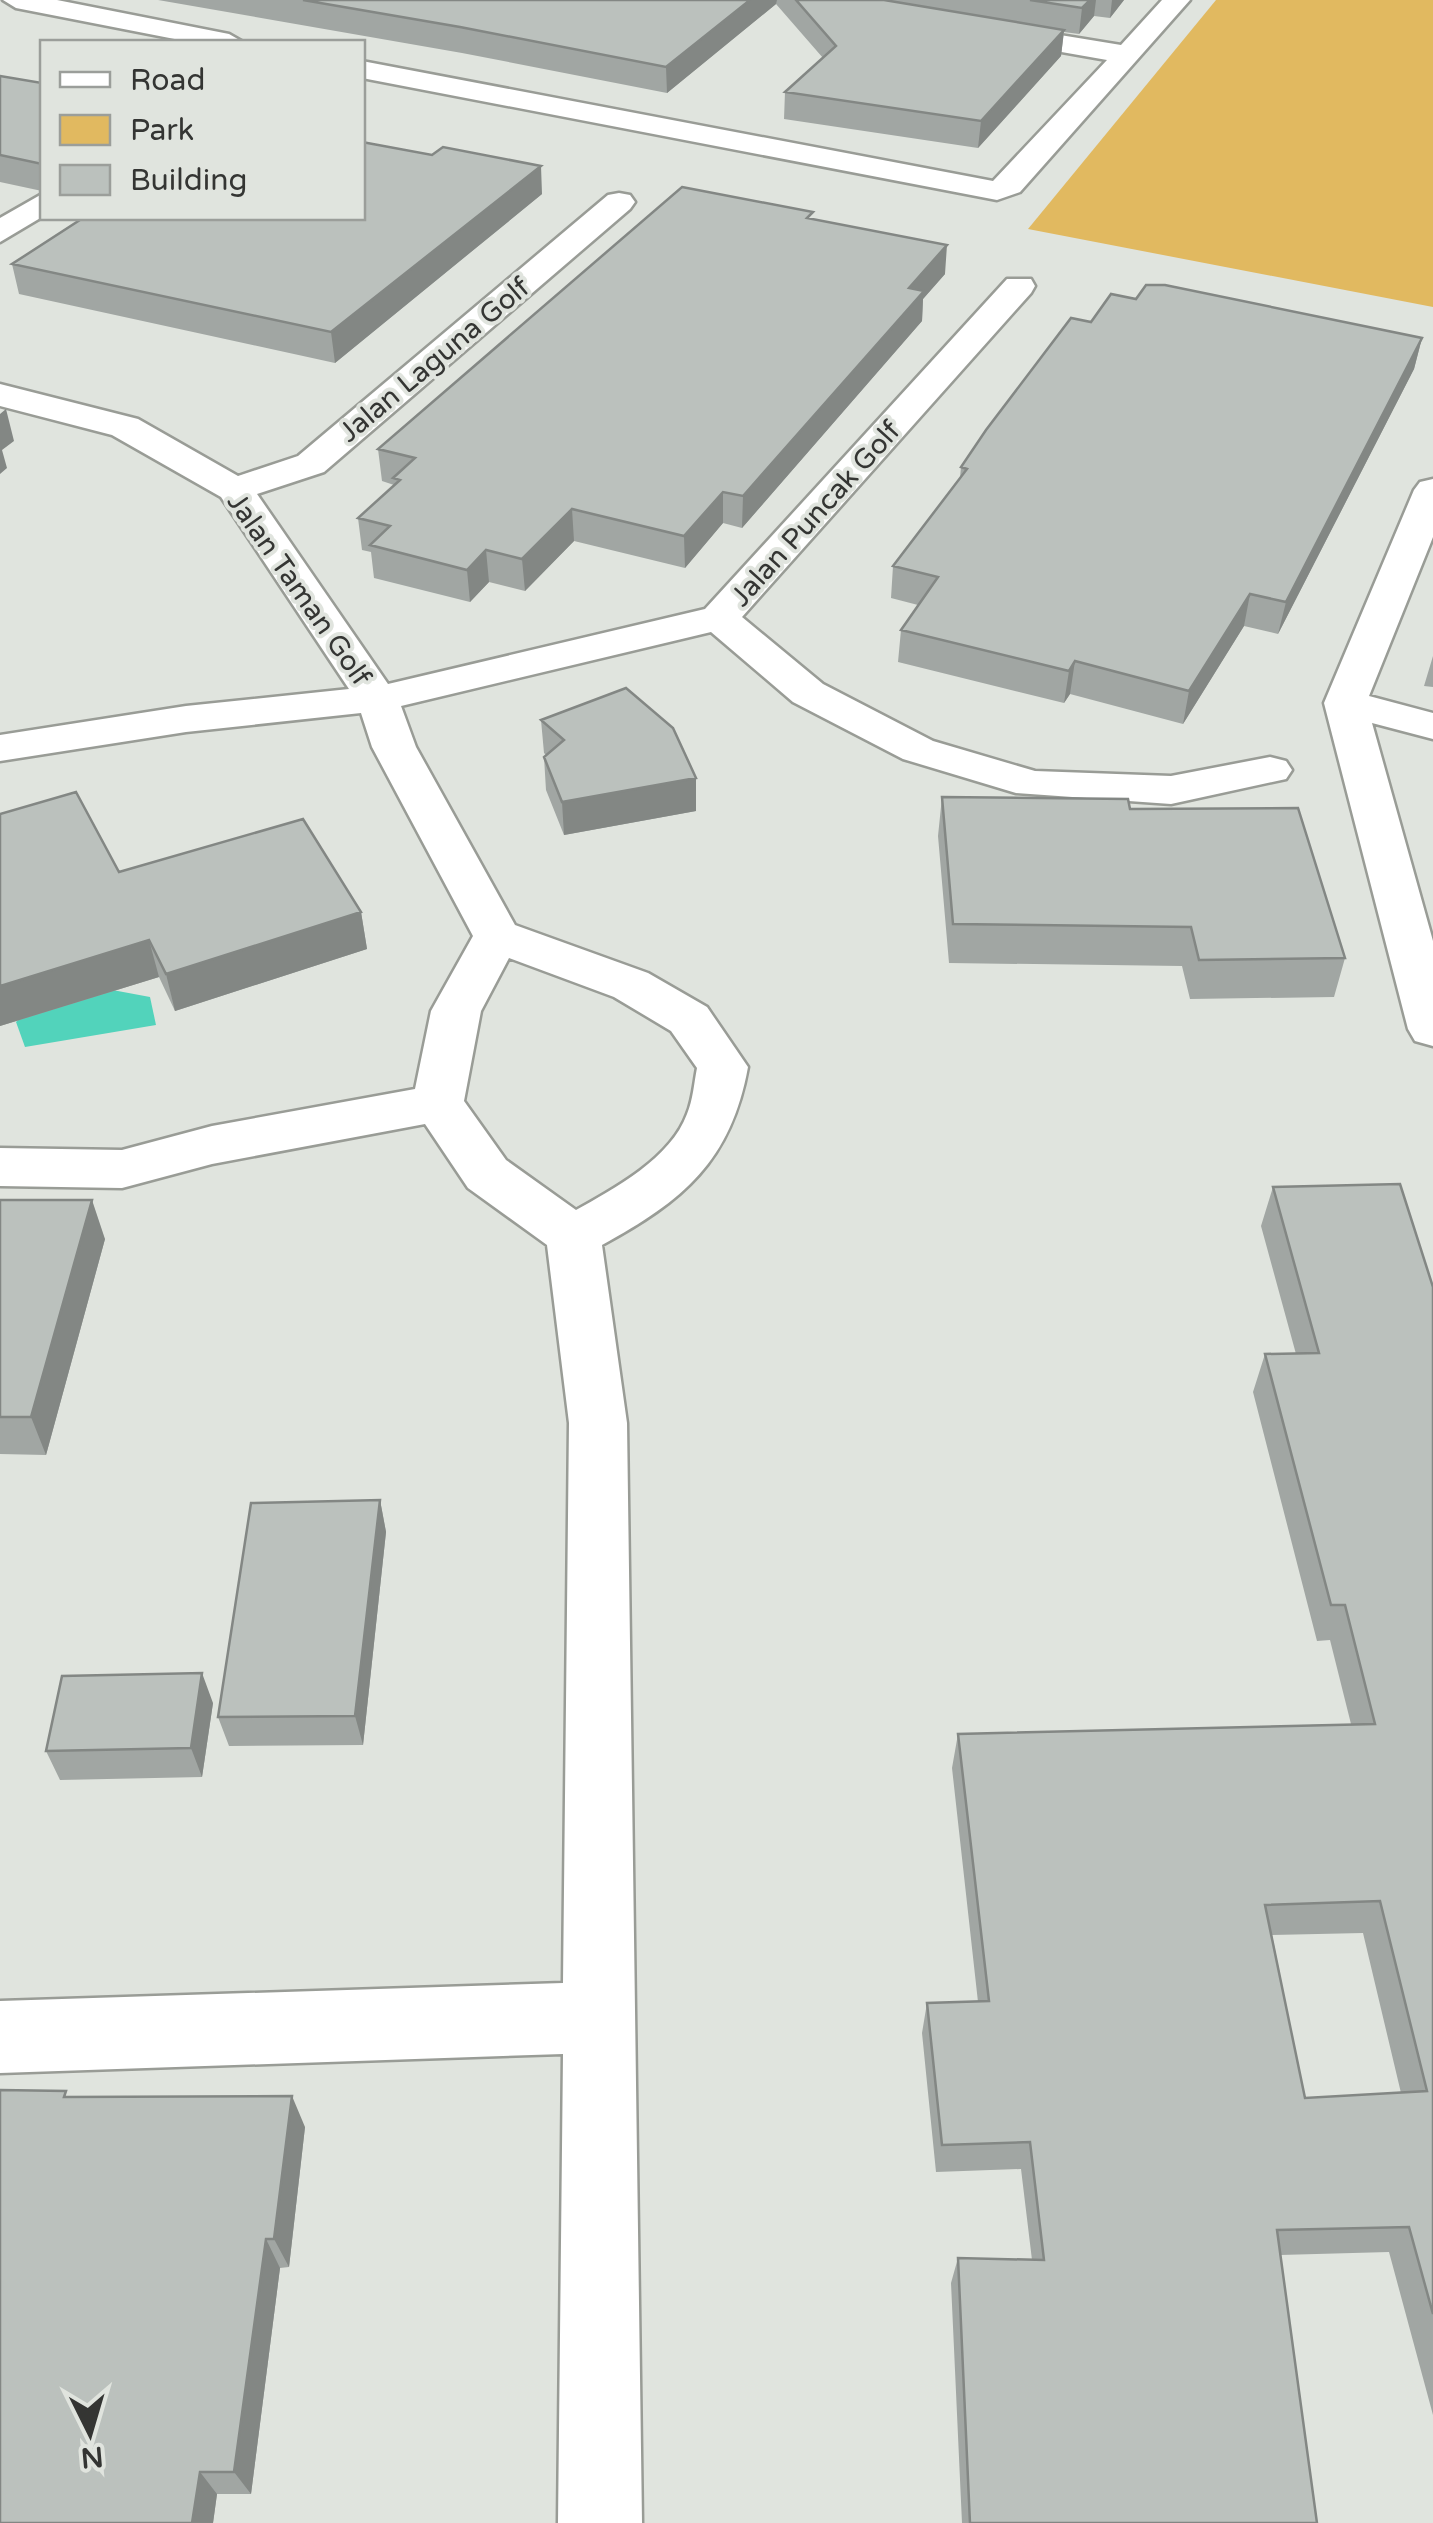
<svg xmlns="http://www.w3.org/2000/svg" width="1433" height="2523" font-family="'Varela Round',sans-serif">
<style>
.green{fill:#e1b960}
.water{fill:#52d3bb}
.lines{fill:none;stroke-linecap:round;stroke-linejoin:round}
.minor-casing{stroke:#999c96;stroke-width:5}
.minor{fill:#fff;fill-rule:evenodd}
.wall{fill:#a1a6a3;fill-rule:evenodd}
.shaded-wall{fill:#838784}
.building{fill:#bbc1bd;stroke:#838784;stroke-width:2.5;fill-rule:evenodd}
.labels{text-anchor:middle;stroke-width:8;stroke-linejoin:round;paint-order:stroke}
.far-street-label{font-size:28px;fill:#343533;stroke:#e0e4de}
</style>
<rect width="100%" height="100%" fill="#e0e4de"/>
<path class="green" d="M1216,0H1433V307L1028,229Z"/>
<path class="water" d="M91,986L150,997L156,1025L25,1047L16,1022L38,1000Z"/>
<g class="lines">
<defs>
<path id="minor" d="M3,0H57L229,34L243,42H190L16,8Z
M1162,0H1190L1020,192L997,200L362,78V61L993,181L1107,60L977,37L973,31L977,25L987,23L1121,45Z
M619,193L630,195L635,202L630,209L324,472L257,494L388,684L705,609L1007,279H1031L1035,286L1031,293L742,617L823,684L933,741L1035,771L1171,776L1270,757L1286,761L1292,770L1286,779L1171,804L1016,793L903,759L793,702L711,632L401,706L416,747L515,925L648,973L707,1007L748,1067C731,1161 683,1201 602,1245L627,1423L642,2523H558L563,2054L0,2073V2001L563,1983L569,1423L547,1245L468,1188L425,1124L212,1164L122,1188L0,1186V1148L122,1150L212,1126L415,1089L431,1011L473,936L372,747L361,713L186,732L0,761V735L186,706L349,689L221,497L112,435L0,406V384L138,419L238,476L298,456L608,195ZM509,958L614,997L671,1031L697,1068C694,1083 693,1100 687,1114C671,1158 614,1189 576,1210L506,1160L464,1101L481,1011Z
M42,194V217L0,242V218Z
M1433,479V537L1369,696L1433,713V739L1372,723L1433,941V1046L1415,1041L1408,1029L1324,703L1414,490L1420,482Z"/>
</defs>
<use href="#minor" class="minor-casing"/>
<use href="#minor" class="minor"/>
</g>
<path class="wall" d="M158,0H1124L1110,18L1094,16L1079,34L1064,32L1061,56L978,148L784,119L785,92L823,58L776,4L667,93L462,53Z
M0,76L42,83V191L0,182Z
M542,194L335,363L19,294L12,264Z
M813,219L945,274L923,299L922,321L742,528L723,523L685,568L574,541L525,591L489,582L470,602L374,578L371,552L362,550L358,518L394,485L382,481L378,449Z
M1136,299L1422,338L1414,369L1278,634L1244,626L1183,724L1070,694L1064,703L898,662L901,630L918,605L891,598L893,566L960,478L961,467L1091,322Z
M1433,656V687L1424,686Z
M541,720L696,778V811L564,835L546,790L544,757L546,755L544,753Z
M942,797L1130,809L1345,958L1334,997L1190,999L1182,966L949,963L938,836Z
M0,814L119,872L361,912L367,949L175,1011L159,977L0,1026Z
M1273,1187L1433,1287V2415L1389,2252L1280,2255L1317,2523H962L951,2283L958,2258L1032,2260L1021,2169L936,2172L922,2033L927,2003L978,2002L952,1768L958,1734L1351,1724L1330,1640L1317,1641L1253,1392L1265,1354H1296L1261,1226ZM1363,1933L1401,2093L1305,2098L1272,1935Z
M0,1200L105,1239L46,1455L0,1454Z
M380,1500L386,1532L363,1745L229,1746L218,1717Z
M213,1703L202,1777L60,1780L46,1751Z
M69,2097L305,2127L289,2267L280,2268L251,2494H217L213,2523H0Z"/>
<path class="shaded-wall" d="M750,0H777L776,4L667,93L666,67Z
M1090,0H1096L1094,16L1079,34L1082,8Z
M1112,0H1124L1110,18Z
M1064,30L1061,56L978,148L981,121Z
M541,166L542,194L335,363L331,332Z
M947,245L945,274L923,299L922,321L742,528L743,496L909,288Z
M1422,338L1414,369L1278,634L1286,602Z
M6,409L14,441L2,450L7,468L0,474V414Z
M723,492V523L685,568L684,536Z
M572,509L574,541L525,591L522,559Z
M486,550L489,582L470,602L467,570Z
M1250,594L1244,626L1183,724L1189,691Z
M1075,661L1070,694L1064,703L1069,671Z
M696,778V811L564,835L562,802Z
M361,912L367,949L175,1011L166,974Z
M149,940L159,977L0,1026V986Z
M92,1200L105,1239L46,1455L31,1417Z
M380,1500L386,1532L363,1745L355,1716Z
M202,1673L213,1703L202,1777L191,1748Z
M292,2096L305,2127L289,2267L274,2239Z
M266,2239L280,2268L251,2494L234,2472Z
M200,2472L217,2494L213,2523H192Z"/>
<path class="building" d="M303,0H750L666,67L460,27Z
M796,0H884L1064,30L981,121L785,92L836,46Z
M1030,0H1090L1082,8Z
M0,76L42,83V164L0,155Z
M362,142L432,155L443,147L541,166L331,332L12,264L83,218H362Z
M682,187L813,212L807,218L947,245L909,288L924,291L743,496L723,492L684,536L572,509L522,559L486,550L467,570L370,545L390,526L358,518L400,480L393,478L415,458L378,449Z
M1146,285H1165L1422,338L1286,602L1250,594L1189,691L1075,661L1069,671L901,630L938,577L893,566L967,469L961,467L986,430L1071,318L1091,322L1111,294L1136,299Z
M626,688L673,728L696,778L562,802L544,757L564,740L541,720Z
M76,792L119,872L303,819L361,912L166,974L149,940L0,986V814Z
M942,797L1128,799L1130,809L1298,808L1345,958L1199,960L1191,927L953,924Z
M1400,1184L1433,1287V2314L1409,2227L1277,2230L1317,2523H970L958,2258L1044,2260L1030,2142L942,2145L927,2003L989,2001L958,1734L1375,1724L1345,1605H1331L1265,1354L1319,1353L1273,1187ZM1380,1901L1427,2091L1305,2098L1265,1905Z
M0,1200H92L31,1417H0Z
M380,1500L355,1716L218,1717L251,1503Z
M202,1673L191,1748L46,1751L62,1676Z
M0,2090L66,2091L64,2097L292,2096L274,2239H266L234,2472H200L192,2523H0Z"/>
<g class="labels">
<g class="far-street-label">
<text transform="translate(434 359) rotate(-40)" y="10">Jalan Laguna Golf</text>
<text transform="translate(815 513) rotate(-48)" y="10">Jalan Puncak Golf</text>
<text transform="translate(300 589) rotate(55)" y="10">Jalan Taman Golf</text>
</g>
</g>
<rect x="40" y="40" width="325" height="180" fill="#e0e4de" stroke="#9b9e9a" stroke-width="2.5"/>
<rect x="60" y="72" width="50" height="15" fill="#ffffff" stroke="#9b9e9a" stroke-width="2.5"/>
<text x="130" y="90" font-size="30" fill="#343533">Road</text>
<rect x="60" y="115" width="50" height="30" fill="#e1b960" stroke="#9b9e9a" stroke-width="2.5"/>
<text x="130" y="140" font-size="30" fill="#343533">Park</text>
<rect x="60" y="165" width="50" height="30" fill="#bbc1bd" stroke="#9b9e9a" stroke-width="2.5"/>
<text x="130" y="190" font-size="30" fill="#343533">Building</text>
<g transform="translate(90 2433) rotate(175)" stroke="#e0e4de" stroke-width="8" paint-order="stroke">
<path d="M0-8L18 38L0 25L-18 38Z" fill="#343533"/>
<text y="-15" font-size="28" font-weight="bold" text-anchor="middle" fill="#343533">N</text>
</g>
</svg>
